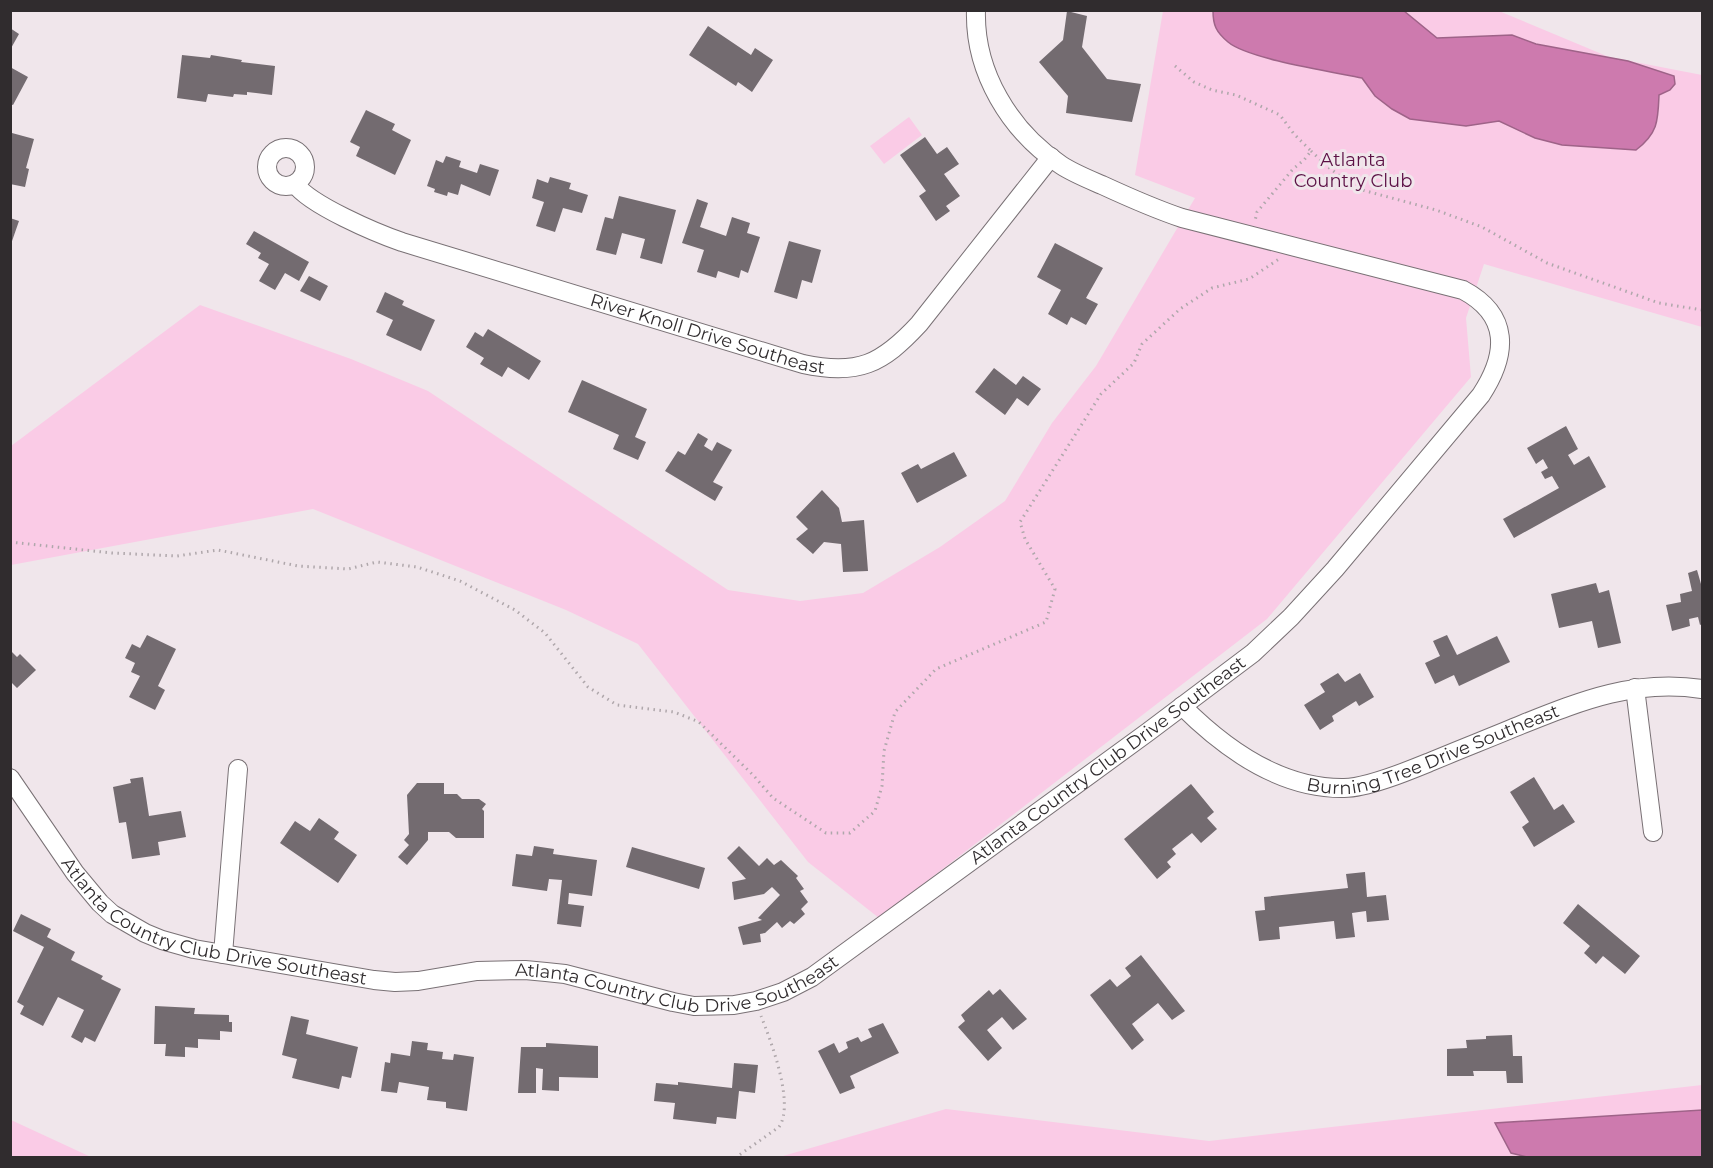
<svg xmlns="http://www.w3.org/2000/svg" width="1713" height="1168" font-family="Montserrat,sans-serif">
<style>
.park{fill:#facbe6}
.water{fill:#cd7aae;stroke:#9e6388;stroke-width:1.5}
.building{fill:#736b70}
.lines{fill:none;stroke-linecap:round;stroke-linejoin:round}
.street-casing{stroke:#797175;stroke-width:20}
.path{stroke:#afa7ab;stroke-width:3;stroke-dasharray:1.5 4.5;stroke-linecap:butt}
.street{stroke:#fff;stroke-width:18}
.labels{text-anchor:middle;stroke-width:6;stroke-linejoin:round;paint-order:stroke}
.park-label{font-size:18px;fill:#5b1045;stroke:#f0e6eb}
.street-label{font-size:18px;fill:#302c2e;stroke:#f0e6eb}
</style>
<rect width="100%" height="100%" fill="#f0e6eb"/>
<path class="park" d="M1163,11H1499L1609,57L1702,75V327L1484,264L1466,318L1471,377L1267,619L879,918L808,862L638,644L566,610L313,509L11,565V446L200,305L351,359L428,391L728,590L800,601L863,593L940,547L1005,501L1052,423L1096,366L1195,198L1135,175Z
M909,117L922,135L884,164L870,146Z
M1702,1085V1157L776,1158L946,1109L1209,1141Z
M11,1120L91,1157H11Z"/>
<path class="water" d="M1213,11H1404L1437,38L1512,35L1536,44L1628,61L1674,76L1675,84L1670,90L1659,95C1658,121 1658,133 1636,150L1562,145L1535,138L1499,121L1466,126L1410,119L1392,109L1375,96L1362,78C1333,72 1248,59 1228,42C1216,32 1213,25 1213,11Z
M1702,1110V1157H1527L1511,1153L1495,1123Z"/>
<path class="building" d="M1067,11L1087,16L1082,47L1107,79L1141,84L1132,122L1066,113L1068,96L1039,62L1063,40Z
M708,26L751,55L755,48L773,60L752,92L738,82L736,86L689,55Z
M10,28L19,34L10,50Z
M182,55L210,58L211,55L242,60L241,62L275,66L272,95L247,92V95L234,94L233,97L208,94L206,102L177,98Z
M10,67L28,77L13,105L10,104Z
M366,110L395,124L392,130L411,140L395,175L356,156L360,147L350,142Z
M12,133L34,139L26,168L29,169L25,187L10,184Z
M925,137L937,154L947,147L959,164L944,174L960,196L946,206L950,211L936,221L919,196L926,191L900,155Z
M446,156L461,161L459,167L477,173L480,164L499,170L490,196L461,184L458,195L448,192L447,196L434,192L435,189L427,186L436,160L443,163Z
M550,177L571,183L569,189L588,195L582,213L563,208L555,232L536,226L544,202L532,198L537,179L548,183Z
M619,196L676,210L662,264L640,258L645,239L622,233L616,255L596,250L605,217L613,219Z
M697,199L708,203L700,227L726,236L732,217L750,223L747,233L760,237L748,273L741,270L739,278L718,271L716,278L697,272L704,250L682,243Z
M10,218L19,221L11,244H10Z
M254,231L309,262L299,281L285,273L275,290L259,281L269,264L258,258L261,253L246,244Z
M789,241L821,250L812,283L802,280L797,299L774,292Z
M1055,243L1103,268L1086,298L1098,304L1086,325L1071,317L1067,325L1048,314L1061,290L1037,277Z
M309,276L328,286L320,301L300,291Z
M385,292L404,301L402,305L435,320L421,351L386,335L393,320L376,312Z
M488,329L541,361L529,380L508,367L502,377L480,364L484,358L466,347L475,332L483,337Z
M994,368L1016,385L1023,376L1041,389L1028,406L1017,398L1005,415L975,392Z
M582,380L647,409L635,437L646,442L638,460L613,449L619,435L568,412Z
M1566,426L1578,449L1568,455L1574,465L1589,456L1606,487L1514,538L1503,519L1559,488L1552,476L1545,479L1541,472L1548,468L1543,459L1536,464L1527,448Z
M698,433L708,439L704,446L712,451L717,442L732,450L713,482L723,487L715,501L665,471L678,451L685,455Z
M954,452L967,476L917,503L901,473L918,464L921,469Z
M822,490L839,508L842,522L864,520L868,571L843,572L841,544L824,542L813,554L796,539L808,529L796,517Z
M1697,570L1701,584H1702V624L1700,625L1698,617L1689,619L1690,626L1672,631L1666,605L1681,602L1680,594L1692,591L1688,573Z
M1596,583L1599,593L1609,590L1621,643L1598,648L1592,621L1559,628L1551,594Z
M147,635L176,649L158,686L165,690L155,710L129,697L140,676L131,672L135,663L125,658L132,644L140,648Z
M1447,635L1457,655L1497,636L1510,662L1459,686L1454,675L1435,684L1425,663L1440,656L1433,641Z
M10,650L17,657L20,654L36,670L17,688L10,681Z
M1338,673L1345,682L1360,673L1374,697L1359,706L1356,701L1332,716L1334,721L1320,730L1304,705L1325,692L1320,684Z
M143,777L149,816L181,811L186,837L158,842L160,855L132,859L126,822L119,823L113,787L131,783L130,779Z
M1534,777L1554,810L1563,804L1575,822L1534,847L1522,827L1529,822L1510,792Z
M417,783H444V794H457L462,799H479L486,804L482,809L484,811V838H456L449,832H428V840L407,865L398,857L409,845L404,840L409,834L407,795Z
M1191,784L1214,812L1207,818L1217,829L1201,843L1192,833L1172,849L1176,854L1167,862L1171,867L1157,879L1124,839Z
M319,818L339,832L334,839L357,855L338,883L280,843L295,821L310,831Z
M534,846L554,849L553,854L597,860L592,896L569,893L568,904L584,906L581,927L557,924L562,880L549,879L547,891L512,886L516,854L532,856Z
M739,846L759,866L767,858L774,865L781,860L798,876L796,878L804,889L800,891L808,902L801,909L805,914L794,924L790,921L782,928L777,922L765,933L760,934L761,942L743,945L738,927L762,920L758,918L780,895L772,887L764,894L734,900L732,882L746,879L727,858Z
M632,847L705,868L699,889L626,867Z
M1365,872L1367,897L1386,895L1389,920L1367,922L1366,911L1352,913L1355,937L1336,939L1334,921L1279,927L1280,939L1259,941L1255,911L1265,910L1264,897L1348,888L1346,874Z
M1578,904L1640,956L1625,974L1603,956L1596,964L1584,953L1590,946L1563,923Z
M21,914L51,929L47,937L75,952L71,960L103,976L101,979L121,989L95,1042L85,1037L82,1043L71,1037L84,1010L58,997L43,1026L20,1014L24,1006L17,1002L44,947L13,931Z
M1141,955L1185,1011L1172,1020L1158,1003L1132,1024L1144,1040L1132,1050L1090,995L1110,979L1117,987L1131,976L1125,968Z
M1000,989L1027,1019L1013,1030L1002,1017L987,1030L1002,1048L988,1061L958,1027L965,1021L961,1015L989,990L993,995Z
M155,1006L195,1008L194,1014L229,1015V1022H232V1032L220,1031V1040L198,1039V1048L185,1047V1057L165,1056L166,1044H154Z
M291,1016L309,1020L306,1034L358,1047L351,1078L342,1076L339,1089L292,1078L297,1059L282,1055Z
M883,1023L899,1053L850,1076L855,1088L840,1094L818,1051L834,1043L839,1053L848,1048L846,1042L858,1037L861,1042L872,1037L868,1029Z
M1512,1035L1513,1056H1522L1523,1083H1507L1506,1071H1473L1474,1076H1447V1049L1467,1048L1466,1040L1486,1039V1036Z
M412,1041L428,1043L427,1050L443,1052L442,1059L453,1060L454,1054L474,1057L467,1111L446,1108V1102L427,1100L429,1087L399,1082L397,1093L381,1091L385,1062L390,1063L391,1053L410,1056Z
M546,1043L598,1046V1078L559,1077V1091L542,1090L543,1069L536,1068V1093H518L521,1047H546Z
M734,1063L758,1065L755,1093L739,1091L736,1119L717,1117L716,1124L673,1119L675,1103L654,1101L656,1083L678,1085V1082L732,1088Z"/>
<g class="lines">
<defs>
<g id="street">
<circle cx="286" cy="167" r="19"/>
<path id="s1" d="M295,184C310,205 376,233 402,242L803,364C858,376 882,364 919,324L1051,157"/>
<path d="M1635,688L1653,832"/>
<path id="s2" d="M1182,706C1225,749 1281,789 1344,788C1367,788 1408,771 1430,762C1461,749 1492,737 1523,724C1583,700 1636,679 1702,689"/>
<path id="s3" d="M10,778L75,873L100,903L112,914L145,933L162,940L194,949L374,980L395,982L418,981L477,971L525,970L546,972L565,974L673,1002L694,1006L734,1005L756,1001L783,992L812,977L1148,732L1253,653L1291,617L1335,569L1481,395C1508,354 1510,315 1463,290L1182,218C1155,209 1128,197 1102,185C1088,179 1073,173 1061,165C1010,131 974,72 976,10"/>
<path d="M223,954L238,769"/>
</g>
</defs>
<use href="#street" class="street-casing"/>
<path class="path" d="M1175,66L1194,82L1212,90L1236,95L1280,115L1294,134L1311,151L1304,160L1293,169L1257,212L1255,221
M1311,151L1327,166L1355,188L1436,210L1482,227L1547,263L1659,303L1702,310
M10,542L112,553L177,556L218,550L298,566L348,569L377,562L417,567L460,581L515,610L545,633L588,687L617,705L674,712L699,722L754,776L773,798L826,833H850L875,811L882,786L884,751L895,712L936,669L1046,622L1055,589L1025,539L1020,522L1101,394L1134,363L1142,344L1180,309L1212,288L1249,279L1279,259
M735,1158L779,1127C795,1104 771,1041 761,1016"/>
<use href="#street" class="street"/>
</g>
<g class="labels">
<g class="park-label">
<text x="1353" y="166">Atlanta<tspan x="1353" dy="21">Country Club</tspan></text>
</g>
<g class="street-label">
<text dy="6" stroke="none"><textPath href="#s1" startOffset="442">River Knoll Drive Southeast</textPath></text>
<text dy="6" stroke="none"><textPath href="#s2" startOffset="282">Burning Tree Drive Southeast</textPath></text>
<text dy="6" stroke="none"><textPath href="#s3" startOffset="1258">Atlanta Country Club Drive Southeast</textPath></text>
<text dy="6" stroke="none"><textPath href="#s3" startOffset="267">Atlanta Country Club Drive Southeast</textPath></text>
<text dy="6" stroke="none"><textPath href="#s3" startOffset="753">Atlanta Country Club Drive Southeast</textPath></text>
</g>
</g>
<rect width="1713" height="1168" fill="none" stroke="#302c2e" stroke-width="24"/>
</svg>
